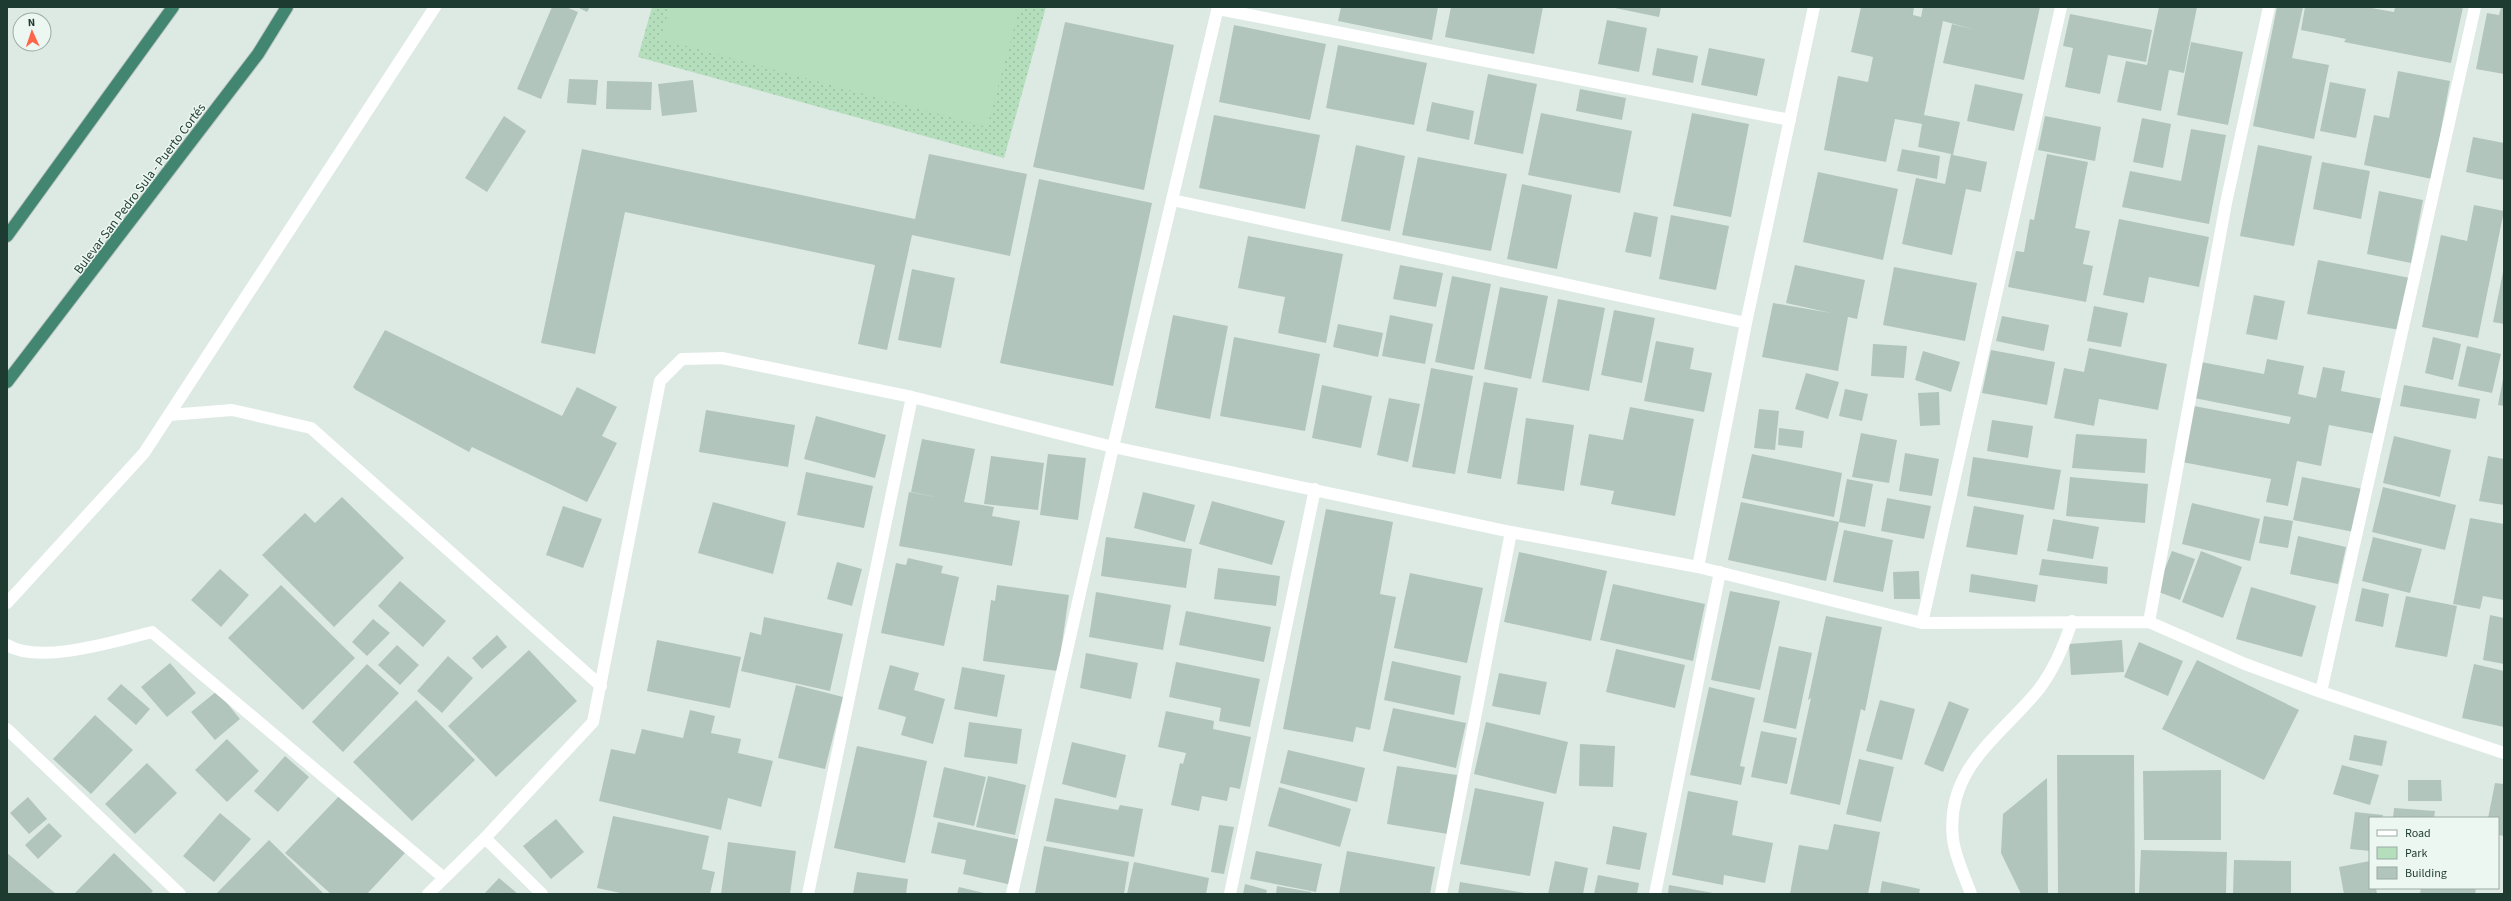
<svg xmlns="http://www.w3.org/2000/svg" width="2511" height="901" font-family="'Source Sans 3',sans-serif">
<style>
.green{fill:url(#green-dots)}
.pitch{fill:#b4debc}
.building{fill:#b2c5bc}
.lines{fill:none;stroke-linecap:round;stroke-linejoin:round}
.trunk-casing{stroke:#bcc4c1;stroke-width:14}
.service{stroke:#fff;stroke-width:12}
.minor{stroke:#fff;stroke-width:12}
.trunk{stroke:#428671;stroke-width:12}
.labels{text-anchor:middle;stroke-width:3;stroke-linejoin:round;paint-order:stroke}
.street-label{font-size:13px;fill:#1e3b31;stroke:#edf7f1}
</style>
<defs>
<pattern id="green-dots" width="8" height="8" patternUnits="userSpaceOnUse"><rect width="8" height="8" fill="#b4debc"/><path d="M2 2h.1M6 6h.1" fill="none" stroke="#9abfa2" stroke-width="1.8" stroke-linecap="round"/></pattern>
</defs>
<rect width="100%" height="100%" fill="#ddeae3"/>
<path class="green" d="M652,7H1046L1004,158L638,57Z"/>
<path class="pitch" d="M670,7H1020L987,127L660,39Z"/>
<path class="building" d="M552,7H566L578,12L541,99L517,89Z
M577,7H590L587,12Z
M1341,7H1438L1432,40L1338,21Z
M1451,7H1543L1534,54L1445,37Z
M1610,7H1661L1659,17Z
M1861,7H1914L1913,15L1921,17L1923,7H2040L2024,80L1943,63L1952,24L1976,30L1943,21L1924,115L1960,122L1953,155L1987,162L1981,192L1966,189L1952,255L1902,244L1916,178L1945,184L1951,154L1918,147L1922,124L1895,119L1886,162L1824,150L1838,76L1868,82L1873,57L1851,52Z
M2159,7H2197L2184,73L2169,70L2161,111L2117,102L2126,61L2147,65Z
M2277,7H2303L2292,58L2329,65L2314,139L2253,126Z
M2305,7H2366L2394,12L2395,7H2463L2451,63L2344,42L2346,39L2301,30Z
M2501,7H2504V74L2476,69L2487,13L2499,15Z
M2070,14L2152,30L2146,62L2108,55L2100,94L2065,87L2073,48L2063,46Z
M1607,20L1647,28L1639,72L1598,64Z
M1065,22L1174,45L1144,190L1033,167Z
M1234,25L1326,44L1310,120L1219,102Z
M2191,42L2243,52L2228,125L2177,115Z
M1338,45L1427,63L1414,125L1326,108Z
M1657,48L1698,56L1693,83L1652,75Z
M1709,48L1765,59L1757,96L1701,85Z
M2398,71L2450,81L2432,179L2364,165L2374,115L2389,118Z
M1488,74L1537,84L1523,154L1474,144Z
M569,79L598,80L596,105L567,103Z
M693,80L697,112L662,116L658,84Z
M607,81L652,82L651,110L606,109Z
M2330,82L2366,89L2356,138L2320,131Z
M1975,84L2023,94L2014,131L1967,121Z
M1580,89L1626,98L1622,120L1576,111Z
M1432,102L1474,111L1469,140L1426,131Z
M1541,113L1632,131L1620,193L1528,175Z
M1692,113L1749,124L1731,217L1673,206Z
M1214,115L1320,135L1305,209L1199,188Z
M504,116L526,131L487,192L465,178Z
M2045,116L2101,127L2095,161L2038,150Z
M2142,118L2171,124L2163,168L2133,162Z
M2191,129L2226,135L2209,224L2122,207L2130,171L2181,181Z
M2473,137L2504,143V180L2466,172Z
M1356,145L1405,156L1390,231L1341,221Z
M2258,145L2312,156L2294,246L2240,236Z
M582,149L915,219L929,154L1027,174L1010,256L912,235L887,350L858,344L875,265L625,212L595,354L541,343Z
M1902,149L1940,156L1937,179L1897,171Z
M2047,154L2088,162L2075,228L2090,231L2083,264L2093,266L2086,302L2008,287L2016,251L2024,252L2030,219L2034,220Z
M1418,157L1507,174L1491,251L1402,235Z
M2322,162L2370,171L2361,219L2313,209Z
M1818,172L1898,189L1883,260L1803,242Z
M1039,179L1152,203L1113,386L1000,363Z
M1522,184L1572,195L1557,269L1507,259Z
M2379,191L2423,200L2411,263L2367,254Z
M2474,205L2504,211L2478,338L2422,327L2441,235L2467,241Z
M1634,212L1658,217L1651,257L1625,252Z
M1671,215L1729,226L1716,290L1659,279Z
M2119,219L2209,237L2199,287L2149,277L2144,303L2103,295Z
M1248,236L1343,254L1326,343L1278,333L1285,297L1238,288Z
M2318,260L2410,278L2400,330L2307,314Z
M1400,265L1443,273L1436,307L1393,299Z
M1795,265L1865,280L1857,319L1848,317L1838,371L1762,357L1773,303L1831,313L1786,303Z
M1894,267L1977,283L1965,341L1883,325Z
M912,269L955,278L941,348L898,340Z
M2503,272H2504V324L2493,322Z
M1452,276L1491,284L1474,370L1435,362Z
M1500,287L1548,296L1531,379L1484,369Z
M2254,295L2285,301L2277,340L2246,334Z
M1558,299L1605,308L1589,391L1542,382Z
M2094,306L2128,313L2121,347L2087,341Z
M1614,310L1655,318L1642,383L1601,375Z
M1173,315L1228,326L1210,419L1155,408Z
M1390,315L1433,324L1425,364L1382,356Z
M2002,316L2049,325L2044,351L1996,341Z
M1338,324L1383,333L1378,357L1333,347Z
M385,330L562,416L577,387L617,407L602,436L617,443L587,502L472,447L469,452L356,390L353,387Z
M1234,337L1320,354L1305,431L1220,416Z
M2433,337L2461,344L2453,380L2425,373Z
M1656,341L1694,348L1690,369L1712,373L1704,412L1644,401Z
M1873,344L1907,346L1904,378L1871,376Z
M2467,346L2501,354L2492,393L2458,386Z
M2089,348L2167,364L2158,410L2099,399L2094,426L2054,418L2064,368L2084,372Z
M1991,350L2055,362L2047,405L1982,393Z
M1923,351L1960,362L1951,392L1915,380Z
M2267,359L2304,366L2298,394L2316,398L2323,367L2345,371L2341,391L2383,399L2376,434L2329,425L2321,466L2297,461L2288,506L2266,502L2271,479L2182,462L2194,406L2289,424L2291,417L2194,398L2201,362L2264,374Z
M1431,368L1473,376L1455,474L1412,467Z
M1806,373L1839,382L1828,419L1795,409Z
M2503,379H2504V406L2498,405Z
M1484,382L1518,388L1501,479L1467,473Z
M1322,385L1372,396L1361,448L1312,438Z
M2404,385L2480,399L2476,419L2400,406Z
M1845,389L1868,394L1862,421L1839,416Z
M1939,392L1940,425L1920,426L1918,393Z
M1389,398L1420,404L1408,462L1377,455Z
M1630,407L1694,419L1675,516L1611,504L1614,491L1580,485L1589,434L1623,440Z
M1759,409L1779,411L1775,450L1754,448Z
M706,410L795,425L788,467L699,452Z
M816,416L886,435L875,478L804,459Z
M1526,418L1574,425L1564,491L1517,484Z
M1992,420L2033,426L2028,458L1987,451Z
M1779,428L1804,431L1802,448L1778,445Z
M1861,433L1897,440L1889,483L1852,477Z
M2076,434L2147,439L2145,473L2072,468Z
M2394,436L2451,450L2440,497L2383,483Z
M922,439L975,449L964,502L994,507L992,516L1020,521L1012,566L899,546L909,492L941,498L911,492Z
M1905,453L1939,459L1932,496L1899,491Z
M1048,454L1086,458L1078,520L1040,515Z
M1752,454L1842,473L1834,517L1742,498Z
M991,456L1044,463L1038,510L984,504Z
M2488,456L2504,459V505L2479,501Z
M1973,457L2061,470L2054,510L1967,496Z
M806,472L873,486L864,528L797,515Z
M2070,477L2148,484L2145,523L2066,516Z
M2302,477L2363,489L2354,532L2293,520Z
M1847,479L1873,484L1865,527L1839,522Z
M2383,487L2456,505L2445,550L2372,532Z
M1143,492L1195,505L1185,542L1134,528Z
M342,497L404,558L334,627L262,555L305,513L315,523Z
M1887,498L1931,506L1924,539L1881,531Z
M1212,501L1285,521L1272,565L1199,544Z
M713,502L786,522L773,574L698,553Z
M1741,502L1839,522L1826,581L1728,560Z
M2192,503L2260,519L2250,561L2182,544Z
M563,506L602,519L583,568L546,555Z
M1974,506L2024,515L2017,555L1966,547Z
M1326,509L1393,522L1380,594L1396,597L1370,730L1356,727L1353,742L1283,729Z
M2264,516L2293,521L2288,548L2259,543Z
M2470,518L2504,524V600L2483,596L2480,609L2453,604Z
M2053,519L2099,527L2093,559L2047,551Z
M1844,530L1893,540L1883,592L1833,582Z
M2298,536L2346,547L2338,584L2290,574Z
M1106,537L1192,549L1186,588L1101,576Z
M2373,537L2422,549L2410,593L2362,581Z
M2172,551L2195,559L2180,600L2156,591Z
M2201,551L2242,567L2223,618L2182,602Z
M1519,552L1607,571L1591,641L1504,622Z
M908,558L943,566L941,573L959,577L944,646L881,633L896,563L906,565Z
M2042,559L2108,567L2107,584L2039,575Z
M837,562L862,569L852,606L827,599Z
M1218,568L1280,576L1276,606L1214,599Z
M220,569L249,595L221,627L191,600Z
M1919,571L1920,599H1894L1893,572Z
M1410,573L1483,588L1467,663L1394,648Z
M1971,574L2038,585L2035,602L1969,592Z
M400,581L446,621L423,647L378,606Z
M1613,584L1705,604L1693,661L1600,640Z
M281,585L355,658L303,710L228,638Z
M997,585L1069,595L1058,671L983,661L991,600L995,601Z
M2251,587L2316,606L2302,657L2236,639Z
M2362,588L2389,594L2383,627L2355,621Z
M1730,591L1780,601L1760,690L1711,680Z
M1096,592L1171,605L1163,650L1089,637Z
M2406,596L2457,606L2447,657L2395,647Z
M1186,611L1271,627L1264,662L1179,645Z
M2490,615L2504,618V664L2483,660Z
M1826,616L1882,627L1865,711L1861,709L1840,805L1790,794L1811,698L1808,700Z
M764,617L843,634L830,691L741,671L750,632L761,635Z
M373,619L390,633L367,656L352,642Z
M497,635L507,647L482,669L472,658Z
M657,640L741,657L730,708L647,691Z
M2122,640L2124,672L2071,675L2069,644Z
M2139,642L2183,661L2168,696L2124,677Z
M397,645L419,665L400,685L378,665Z
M1779,646L1812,653L1796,729L1763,722Z
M1616,649L1685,665L1675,708L1606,692Z
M529,650L577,701L496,777L448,726Z
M1086,653L1138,663L1131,699L1080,688Z
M448,656L473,678L442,713L417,691Z
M2197,660L2299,710L2264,780L2162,729Z
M1392,661L1461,676L1454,715L1384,700Z
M1176,662L1260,679L1250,727L1219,721L1221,708L1169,697Z
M170,663L196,693L167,717L141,687Z
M367,664L399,693L343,752L312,722Z
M2474,664L2504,671V727L2462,718Z
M890,665L919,673L914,690L945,699L933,744L901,735L906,717L878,709Z
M962,667L1005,675L997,717L954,709Z
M1499,673L1547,682L1540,715L1492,706Z
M121,684L150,709L136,725L107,699Z
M796,685L843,697L825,769L778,758Z
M1709,687L1755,698L1740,766L1745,767L1741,785L1690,775Z
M217,691L240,719L215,740L191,712Z
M416,700L475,760L412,821L353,762Z
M1880,700L1915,709L1902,760L1866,751Z
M1949,701L1969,709L1943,772L1924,764Z
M1393,708L1466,723L1456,768L1383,751Z
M690,710L715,716L711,733L741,739L738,753L773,761L761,807L728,798L721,830L599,801L611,749L635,754L642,729L683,738Z
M1166,711L1214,721L1213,729L1251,737L1240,789L1230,787L1227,801L1202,796L1199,811L1171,805L1180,763L1183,764L1186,753L1158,747Z
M95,715L133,750L91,794L53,759Z
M969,722L1022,729L1017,764L964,757Z
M1486,722L1568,742L1556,794L1474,774Z
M1761,731L1797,738L1787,784L1751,777Z
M2354,735L2387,741L2382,766L2349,760Z
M227,739L259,771L227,802L195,770Z
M1072,742L1126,755L1116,798L1062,784Z
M1580,744L1615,746L1613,787L1579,786Z
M857,746L927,761L905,863L834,848Z
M1288,750L1365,768L1357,802L1280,783Z
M2057,755H2134L2135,894H2058Z
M285,756L309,777L278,812L254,791Z
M1859,759L1894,767L1881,822L1846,814Z
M147,763L177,793L135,834L105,804Z
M2342,765L2379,775L2370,805L2333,794Z
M1397,766L1457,775L1448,834L1387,824Z
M944,767L986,777L974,826L933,817Z
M2221,770V840H2144L2143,771Z
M988,776L1026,785L1015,835L976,827Z
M2047,778L2048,894H2021L2001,853L2003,814Z
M2408,780H2441L2442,801H2408Z
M2495,783L2504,784V836L2498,835V818H2488Z
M1279,787L1351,809L1340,847L1268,826Z
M1475,788L1544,802L1530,876L1460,864Z
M1688,791L1738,801L1732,835L1773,843L1765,883L1724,875L1723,885L1672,875Z
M341,794L405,853L367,894H331L285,853Z
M28,797L47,819L29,834L10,813Z
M1055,798L1118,810L1120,805L1143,809L1134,857L1046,841Z
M2394,808L2435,811L2434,818H2393Z
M2355,812L2383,815L2382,818H2370V851L2350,849Z
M220,813L251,839L214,882L183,856Z
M613,816L709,836L702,869L715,872L710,894H625L597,888Z
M556,819L584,852L551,879L523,846Z
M938,822L1022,840L1012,885L963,874L966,860L931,853Z
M49,823L62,836L38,859L25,845Z
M1834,824L1880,832L1868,894H1790L1799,845L1828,850Z
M1219,825L1234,827L1224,874L1211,872Z
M1613,826L1647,833L1640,870L1606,864Z
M269,840L324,894H216Z
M728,842L796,851L790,894H721Z
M1044,846L1129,862L1124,894L1035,893Z
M2141,850L2227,852L2226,894H2139Z
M1256,851L1322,864L1316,892L1250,879Z
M1347,851L1435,867L1430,894H1339Z
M7,853L56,894H7Z
M114,853L153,891L150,894H74Z
M2234,860L2291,861V894H2233Z
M1555,861L1588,868L1583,894H1548Z
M2370,861V888H2376L2377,894H2344L2339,867Z
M1134,862L1209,878L1206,894H1127Z
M857,872L908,879L906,894H853Z
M1598,875L1639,883L1637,894H1594Z
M499,878L518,894H484Z
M1882,881L1920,889L1919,894H1880Z
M1460,882L1525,893V894H1458Z
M1245,884L1267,890L1266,894H1243Z
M1669,885L1713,893V894H1668Z
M1277,886L1311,892V894H1276Z
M959,887L984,893V894H957Z
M2421,888H2476L2475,894H2420Z"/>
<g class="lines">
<defs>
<path id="trunk" d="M7,236L173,7
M7,382L258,54L287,7"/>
</defs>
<use href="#trunk" class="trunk-casing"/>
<path class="service" d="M1971,894C1965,877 1955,857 1953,839C1945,768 2000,737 2039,689C2055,668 2064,646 2072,621"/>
<path class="minor" d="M1218,9L1790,120
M1172,200L1746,323
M169,415L232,410L311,428L601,686
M1698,567L1746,323L1814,7
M7,603L144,453L435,7
M2149,622L2226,203L2269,7
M1922,623L2061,7
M7,645C40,665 116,641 152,632L444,878
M2321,692L2475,7
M7,729L180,894
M485,838L542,894
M428,894L485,838L593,722L660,381L682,359L722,358L912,397L1113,447L1511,532L1698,567L1922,623L2149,622L2245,664L2321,692L2504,753
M808,894L912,397
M1012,894L1113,447L1218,7
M1230,894L1315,489
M1441,894L1511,532
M1655,894L1720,572"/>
<use href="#trunk" class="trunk"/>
</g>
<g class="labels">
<g class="street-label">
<text transform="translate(139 188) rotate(-53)" y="5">Bulevar San Pedro Sula - Puerto Cortés</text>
</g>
</g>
<rect width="2511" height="901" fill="none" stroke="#1e3b31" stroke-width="16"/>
<rect x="2369" y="817" width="130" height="72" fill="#edf7f1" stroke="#9aaca4"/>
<rect x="2377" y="830" width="20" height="6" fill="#ffffff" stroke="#9aaca4"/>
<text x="2405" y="837" font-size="12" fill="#1e3b31">Road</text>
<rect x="2377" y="847" width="20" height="12" fill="#b4debc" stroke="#9aaca4"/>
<text x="2405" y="857" font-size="12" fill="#1e3b31">Park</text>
<rect x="2377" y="867" width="20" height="12" fill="#b2c5bc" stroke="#9aaca4"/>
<text x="2405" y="877" font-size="12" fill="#1e3b31">Building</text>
<g transform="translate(32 32) rotate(357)"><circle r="19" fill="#edf7f1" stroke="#9aaca4"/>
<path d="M0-3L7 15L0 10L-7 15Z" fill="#fd6648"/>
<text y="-6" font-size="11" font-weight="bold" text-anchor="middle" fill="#1e3b31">N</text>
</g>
</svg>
